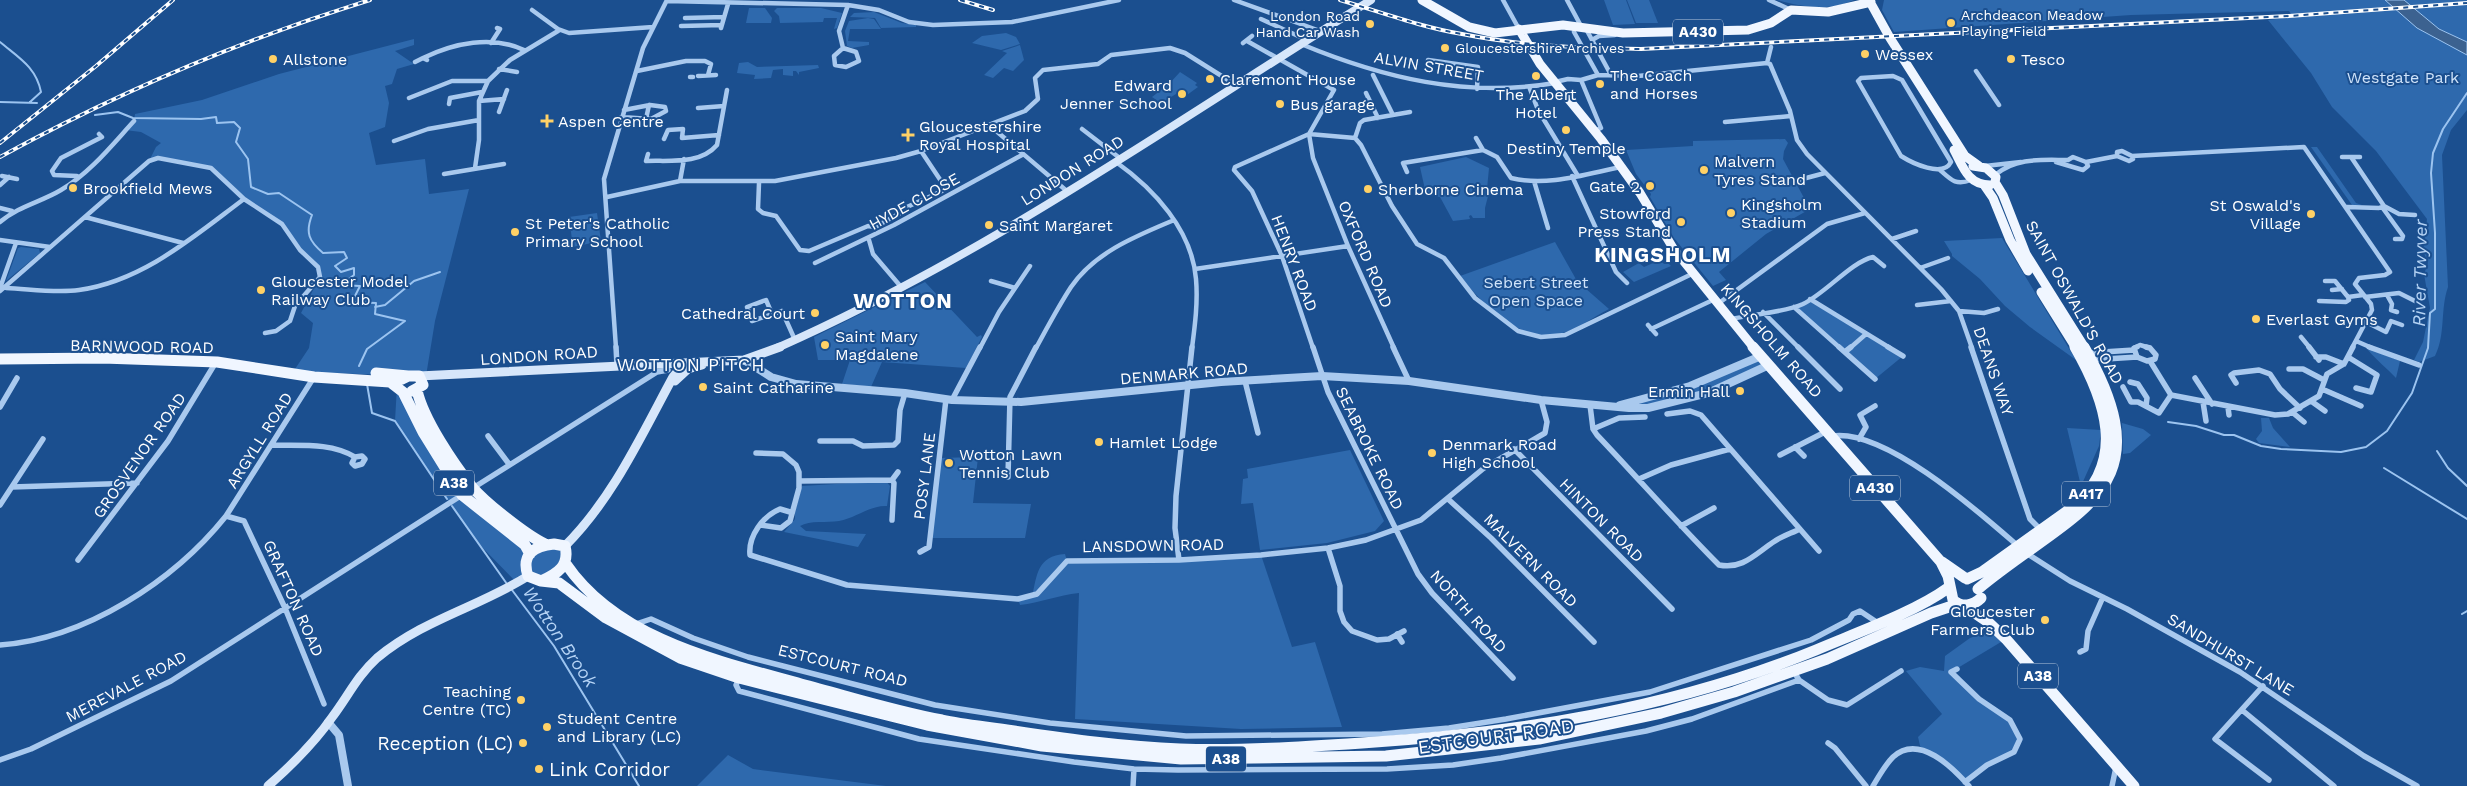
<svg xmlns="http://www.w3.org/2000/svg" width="2467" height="786" font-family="'Work Sans',sans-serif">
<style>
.green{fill:#2e69ad}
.water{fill:#3c6290;stroke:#9cc4f0}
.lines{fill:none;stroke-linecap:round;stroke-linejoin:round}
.stream{stroke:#9cc4f0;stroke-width:2}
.minor-far1{stroke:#a9c9ee;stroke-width:4.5}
.minor{stroke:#a9c9ee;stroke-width:5.5}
.tertiary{stroke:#a9c9ee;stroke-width:8}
.secondary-far1{stroke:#d6e6fa;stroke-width:8}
.secondary{stroke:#d6e6fa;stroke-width:9}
.primary-far1{stroke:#f0f6ff;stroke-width:9}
.primary{stroke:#f0f6ff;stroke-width:11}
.rail-casing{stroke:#fff;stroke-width:4}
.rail{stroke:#1b4f8f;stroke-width:2;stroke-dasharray:5;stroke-linecap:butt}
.poi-dot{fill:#ffd166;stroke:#1b4f8f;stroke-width:2}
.labels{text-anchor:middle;stroke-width:4;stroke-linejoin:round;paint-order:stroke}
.far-poi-label{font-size:14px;fill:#fff;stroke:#1b4f8f;text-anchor:start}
.shield{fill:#1b4f8f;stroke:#bbcadd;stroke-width:1}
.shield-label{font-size:15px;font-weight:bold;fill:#fff}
.poi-label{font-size:16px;fill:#fff;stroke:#1b4f8f;text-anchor:start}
.street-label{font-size:16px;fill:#fff;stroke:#1b4f8f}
.park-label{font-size:16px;fill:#cfe3fa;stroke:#1b4f8f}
.water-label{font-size:18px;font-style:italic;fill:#b5d3f5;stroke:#1b4f8f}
.neighbourhood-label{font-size:18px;letter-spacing:1px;fill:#fff;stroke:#1b4f8f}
.near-street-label{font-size:19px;fill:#fff;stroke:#1b4f8f}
.near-poi-label{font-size:19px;fill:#fff;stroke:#1b4f8f;text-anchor:end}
.district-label{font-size:21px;font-weight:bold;letter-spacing:1px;fill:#fff;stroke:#1b4f8f}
</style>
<rect width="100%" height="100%" fill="#1b4f8f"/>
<path class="green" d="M1604,0H1626L1635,24L1613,25Z
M1627,0H1649L1658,23H1636Z
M1777,0H1854C1829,12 1803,7 1777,0Z
M1884,0H2390L2467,49V110L2451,130L2442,155L2448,287C2440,309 2446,334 2435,356L2419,362L2414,360L2423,342L2430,308L2424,274L2428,263L2423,251L2427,219L2376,151L2332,107L2311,73L2268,20L2293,17L2289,11L2131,15L1894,32L1882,10Z
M2404,0H2467V42L2439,29Z
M749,8H765L772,18L771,23H746Z
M777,8H821L842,13L837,28L834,29L837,18H824L823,22L780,23L779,16L774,11Z
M874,12L902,23L916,25V27L881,28L875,18L850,17L854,13Z
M868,18L874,19L881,29H850L848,41L869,42V45L852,48L847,46L845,31L849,21Z
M1006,33L1016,37L1020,44L1001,50L972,43L982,36Z
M414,39V45L395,51L414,64L397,69L392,84L385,86L389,103L385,127L369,133L376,165L425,159L429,194L469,189L435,321L426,376L293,372L309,348L313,323L301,313L320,277L318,267L300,250L282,224L244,199L211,168L158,158L149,161L156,147L161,143L141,132L125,130L134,121L135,114L202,100L279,74Z
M1020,45L1024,60L1013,71L1004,68L993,78L984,75L1007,53L1002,51Z
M748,62L757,67L818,65L819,68L799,72V75L796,71H793V76L783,75V69L773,70L771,78L754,79L755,75L737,73L739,63Z
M1180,72L1197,83L1195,85L1198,87L1187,95L1181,91L1161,103L1152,97L1169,84Z
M1785,139L1788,143L1784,151L1783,159L1810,209L1766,234L1719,272L1726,280L1713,286L1674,238L1650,197L1651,194L1636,174L1626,150L1693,146V141Z
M2311,147H2317L2356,203L2362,205H2352Z
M1466,157L1489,168L1487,189L1489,192L1485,208V218H1473L1471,215L1469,216L1470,219L1453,221L1440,197L1426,194L1420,167Z
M597,213L601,241L573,247L569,217Z
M2002,238L2076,360L2030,327L2005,306L1980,279L1952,256V254L1944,241Z
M1555,242L1577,281L1609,309C1595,316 1574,332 1555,335C1516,340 1482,303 1460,276Z
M21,247L39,249L40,253L6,281L18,248Z
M1660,260L1664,264L1668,263L1671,266L1634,282L1623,272L1639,263L1644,267Z
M925,282L977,337L981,335L982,337L966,368L882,362L871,387L842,384L850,360H818L814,337Z
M1810,299L1903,356L1875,379L1794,307Z
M2370,349L2400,361L2396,378C2387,368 2377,361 2368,350Z
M1761,356L1769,365L1708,393L1629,408L1644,399Z
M397,386L452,479L530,553L565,546L557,574L528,576L517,583L474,539L395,421Z
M2261,418H2269L2273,428L2290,447L2259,443L2256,439L2262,431Z
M2122,423L2143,429L2151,435L2130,453L2123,454Z
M2067,428L2101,430L2099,446L2081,486Z
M1350,450L1384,521L1375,531L1327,543L1260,550L1253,503L1241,504L1243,479L1248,478L1247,469Z
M978,457L973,503L1031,504L1025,538H930L939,458Z
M886,481L890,486L887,506C870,505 856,518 839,521C827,523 810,520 800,526L806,531L866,534L858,547L784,532L795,519V512L802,486Z
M1065,554L1067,561L1261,555L1292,647L1315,642L1342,727L1241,729L1075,719L1079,593C1058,595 1040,603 1020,605L1018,599L1032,597C1037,575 1037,556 1065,554Z
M1995,629L2006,639L1951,672L1983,702L2005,714L2020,739L2014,752L1987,765L1965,782L1945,761L1921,750L1918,737L1942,714L1906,671L1920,667L1944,671L1945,656L1970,638Z
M728,755L753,769L886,786H697Z"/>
<path class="water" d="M2385,0H2404L2439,29L2467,42V55L2417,28Z"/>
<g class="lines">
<path class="stream" d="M0,42C19,58 36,67 41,92L30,102
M0,102L37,103
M95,115L118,112L133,118L201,119L216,117L217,123L234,122L240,128L236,142L248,159L251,187L268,194L279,193L312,215C305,233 309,241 323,253L344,252L347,258L335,266L341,272L354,268V275L341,285L360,286L352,302L376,303L375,314L405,321L367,349L359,366
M375,307L385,305L414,281L440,272
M367,384L372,413L395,421L447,499
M2168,422L2196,426L2224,435H2234L2261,446L2281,449L2341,452L2366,447L2387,431L2412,393L2428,348L2430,313L2435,309V233L2431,173L2433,153L2443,129L2467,93
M2437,451L2448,468L2467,486
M2384,468L2467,519
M452,506L507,584
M512,590L554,646L639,786
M2462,614L2467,611"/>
<path class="minor-far1" d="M1234,0L1320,31
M1503,0L1519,29
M1567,0L1581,26
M1769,0L1791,10
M667,1L848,5L879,10L909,22L933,25L1012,22L1119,0
M532,10L558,29L569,33L653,27
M685,18L724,17
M1261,19L1307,40
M681,26L722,25
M1585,27L1611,75
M721,28L728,4
M1574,32L1598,75
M1592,40L1599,36L1615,35
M1247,41L1334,90L1309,134
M491,43L500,29L497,28
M1243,43L1252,36
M1301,44C1383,78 1466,98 1555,83
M843,48L856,52L859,61L846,67L835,65L834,56Z
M843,48L839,31L848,5
M427,60L423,58C454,43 492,35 524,50
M1428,60L1478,67L1477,89
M415,62L423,58
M1767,63L1770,64L1790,111L1797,140L1807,154L1941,289L1959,311L1972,348
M1767,63L1771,47
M499,69L517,72
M637,71L686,61H705L711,64L708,75
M1976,71L1999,105
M1373,75L1393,115
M698,76L716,75
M1893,76L1902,80L1951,162C1943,178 1912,163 1901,156L1858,81L1861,78Z
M690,77H693
M1581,80L1601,128L1594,131
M1555,82L1568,79L1581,80L1598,75L1638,76L1767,63
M1530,89L1538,110L1578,176
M1366,93L1378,118
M409,98L452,81H488
M479,101L504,99
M449,104L450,98L482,92
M698,108L724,106
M499,112L507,90
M1410,112L1364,120L1360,123L1355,138L1361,145L1392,206L1417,244L1444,258L1475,298L1518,331L1541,337L1565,335L1694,273
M621,117L651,119L666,111L665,107L650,105L624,110
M646,119L649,105
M1725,122L1791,116
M1082,129L1121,159
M995,130L1068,192
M1309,134L1235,167L1234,170L1252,191L1282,256L1313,348
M1309,134L1313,158L1348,246L1394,348
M1309,134L1355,138
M1476,138L1483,150
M664,139L668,130L683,129L682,138L719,135
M394,141L428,129L479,120
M648,154L646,161C669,160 700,165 717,145L727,90
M2117,156V152L2122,151L2132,156L2304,147L2390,272L2385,275L2359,278L2355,284L2371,304L2372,310L2352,348
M2117,156L2129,161L2133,159L2132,156
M2342,157H2360
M1116,162C1154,189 1192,230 1196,279C1198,302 1195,325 1192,348
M2056,162L2083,170L2088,166L2086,162
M2086,162L2117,156
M1985,166L2021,162
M475,168L479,140V101L488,81L510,60L558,31
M1940,170C1951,180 1956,186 1971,180
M1407,172L1403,163L1483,150L1497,157L1511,178C1547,187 1586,174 1621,167
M444,174L504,164
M1995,175C2016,157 2042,160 2068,160L2073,157L2086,162
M2,176L17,179
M77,176L54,175L52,171L61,158L102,137L99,134
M1572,176L1616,272L1627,283
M680,181L684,159
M1534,181L1548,228
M1795,181L1825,173
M759,183L758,209L763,213L776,216L800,250L809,251L868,226L875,227L904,211L907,207L942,191L943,184L921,151
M0,185L9,177
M607,197L680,181H775L896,158L921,151L1025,111L1038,99L1035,78L1043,70L1098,64L1111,55L1170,48L1185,53L1236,85
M2384,206L2399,214L2415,215
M2347,207L2379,208L2384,206L2351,157
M2382,207L2403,236L2402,239H2395
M0,208L12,211
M85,217L183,243
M0,222C19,206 41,202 61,190C90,173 112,145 134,121
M1892,239L1916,231
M0,240L50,247
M869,240L873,254L902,288
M815,263L894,225L1022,155
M1920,268L1948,258
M1195,269L1348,246
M991,281L1015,288
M2325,281H2335L2348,297
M0,288L16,243
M6,288C30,289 55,293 79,290C143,281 193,237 244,199
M2332,290L2342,289
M0,291L149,161L158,158L211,168L244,199L282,224L300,250L318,267L320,277L295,306L290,321L276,331L265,333
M2387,295L2392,304L2391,310L2397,312
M2365,297L2399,293L2415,301
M1810,299L1890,348
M2319,301L2346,302L2349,300L2348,297L2363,295
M1719,303L1827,224L1865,213
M1917,305L1951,301
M1794,307L1840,348
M1959,311L1984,313L1998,309
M1763,312L1799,348
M772,314L766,300L747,307L752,321L782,311L795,340
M1731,319C1753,314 1783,313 1803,304C1826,293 1851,262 1873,257L1884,266
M2366,322L2386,332L2391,321L2402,325
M1648,325L1656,334
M1651,329L1715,299
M2301,337L2310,348
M2356,341L2372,348
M616,348L604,179L643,48L667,0
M980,348L999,312L1030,266
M1036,348C1047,328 1058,307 1071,287C1095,252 1136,236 1174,220
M1850,348L1866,334
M2134,348L2140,345L2150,348"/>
<path class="minor" d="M616,347L617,365
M1313,347L1328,392L1418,574L1432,593L1513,678
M1393,347L1409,381
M1798,347L1840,389
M1839,347L1875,379
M1888,347L1903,356
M1971,347L2030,519L2040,529
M2137,347L2134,348L2137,357L2147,361L2155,359L2156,355L2150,348L2146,347
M2309,347L2319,360
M2369,347L2419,365
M1846,351L1851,347
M2087,353L2134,350
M2316,357H2326L2344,364
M2348,357L2377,375L2371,392L2356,388
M2090,360L2137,357
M2150,361L2171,395
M2289,369H2303L2324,380
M2195,378L2212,404
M1245,381L1258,433
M2130,382L2138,384L2147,398L2146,406
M2236,383L2231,375L2234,373L2259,370L2270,374L2280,389L2300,408
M2123,387L2131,402H2138L2159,413L2171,395
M2322,389L2361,406
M2171,395L2275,415L2288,414L2319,396L2327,374L2344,364L2353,347
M952,400L980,347
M2311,401L2325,411
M2203,402L2206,421
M1590,405L1593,429L1597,435C1638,478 1677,523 1719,565C1743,570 1756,553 1775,541C1782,536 1792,533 1800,529
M0,407L17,378
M2228,407L2229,415
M2292,412L2304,422
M1667,414L1690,411L1701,415L1819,551
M1593,429L1619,418L1645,417
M488,436L509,464
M1832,436C1885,428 1980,513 2018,546
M1859,439L1866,427L1860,415L1875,406
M820,441H853L863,446L894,445L898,441L900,410L905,393
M271,445C299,446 330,442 355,457
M1795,447L1804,456
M1514,449L1672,609
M756,453L783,454L796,465L799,472V488L790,521L781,528L760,525
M1780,455L1827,431
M362,456L365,459L362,464L355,466L352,463L355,457Z
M1008,477L1010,397L1036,347
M1639,479L1671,465L1730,449
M892,480L898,472
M800,481L892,480L894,483L892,520
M12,487L137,483
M473,488L657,372L668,370
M1448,499L1491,538L1594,642
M0,505L43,439
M790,512L780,509C763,516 748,536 750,555L847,585L1018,599L1037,594L1067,561L1179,560L1261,555L1328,548L1366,540L1421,520L1484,468L1545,433L1547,422L1541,400
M226,516L244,521L285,608L324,704
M1681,526L1714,508
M1328,548L1340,586V611L1344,622L1352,631L1377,640L1389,639L1404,631
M920,552L929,547L946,399
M2026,553L2070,581L2127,609L2240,672L2364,756L2417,786
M78,560L168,441L216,362
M1179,560L1175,528L1176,496L1192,347
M636,624L651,619L693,638L748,657L935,705L1050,723L1186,736L1382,734L1449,728L1506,719L1650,692L1811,640L1849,620L1853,614L1860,611L1878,623
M1397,634L1402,642
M0,645C85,639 174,581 226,516L314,377
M2080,652L2086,649L2088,631L2103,597
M1957,669L1951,672L1979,699L2010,720L2020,739L2014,752L1987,765L1965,782
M739,678L736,685L739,691L919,739L1074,762L1134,769L1178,770L1387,769L1453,765L1501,758L1646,731L1692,719L1799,680L1793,670
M1799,680L1828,700L1847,705L1901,671
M2263,686L2215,739L2269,780
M2242,710L2334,786
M1828,743L1835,748L1866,786
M0,760L31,749L171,681L462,495
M1133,786L1134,769
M1873,786C1879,776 1885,765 1893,757C1919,733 1953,768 1969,786
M2112,786L2116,767"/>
<path class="tertiary" d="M744,360L771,377L796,384L905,393L952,400L1021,402L1221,382L1322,376L1409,381L1541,400L1629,408H1648L1708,393L1769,365
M1620,405L1690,386L1761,356
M328,722L339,735L348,786"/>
<path class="secondary-far1" d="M777,348C988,255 1176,121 1371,0"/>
<path class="secondary" d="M419,376L744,360L780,347
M675,381L688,369L702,365
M565,546C613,498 641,436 673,377L685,363
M268,786C292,765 315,742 333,716C348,696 358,675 377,658C424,619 479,607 528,576"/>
<path class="primary-far1" d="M1422,0L1469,27L1495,33L1563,25L1623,33L1748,30L1771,23L1791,10L1828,12L1871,2
M1869,0L1890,38L1965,156L1979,166
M1519,29L1540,64L1601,139L1640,193L1673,248L1754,348
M1954,150C1963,167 1968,185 1990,185
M1973,166L1986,168L1996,177L1995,182
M1995,182L2003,195L2026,254L2085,348
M1984,185L1993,198L2010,240L2028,271
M2041,292L2076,348"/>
<path class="primary" d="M1753,347L1941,562L1948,576L1953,600C1962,608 1973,606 1981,598
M0,359L103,358L217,362L314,377L390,382L403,392L423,432L462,495L525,545L530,554
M376,373L408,376
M402,379L408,376H419L423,385L412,391
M417,390C423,419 454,464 472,487C486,503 526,535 545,544
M554,544L565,546C570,566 557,574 541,581L528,576C521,555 533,546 554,544Z
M1942,562L1965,578
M566,564C617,639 718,661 801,684C847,696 894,711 942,720C965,725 990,727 1014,731C1069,739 1124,747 1180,749C1240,751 1302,747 1362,743C1518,733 1672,709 1816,650C1856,633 1915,612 1948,588
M1967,579L1982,572L2073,507C2128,461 2105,399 2075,347
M541,581L559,583L606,618L680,658L739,678L927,725L1042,746L1181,759L1386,756L1539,739L1661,713L1734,692L1827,659L1931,613L1958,604
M1978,589C2074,509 2168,493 2084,347
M1963,605L1988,622L2006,639L2134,786"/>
<defs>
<path id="rail" d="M960,0L993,10
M1340,0C1381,12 1420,27 1462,34C1521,46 1581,48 1641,49L2289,16L2467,3
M0,143L96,66L173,0
M0,157C119,92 241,40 370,0"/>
</defs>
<use href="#rail" class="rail-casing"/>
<use href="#rail" class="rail"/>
</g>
<g class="poi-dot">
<circle cx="1951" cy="23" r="5"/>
<circle cx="1370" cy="24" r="5"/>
<circle cx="1445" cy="48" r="5"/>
<circle cx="1865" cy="54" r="5"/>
<circle cx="273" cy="59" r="5"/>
<circle cx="2011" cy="59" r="5"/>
<circle cx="1536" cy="76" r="5"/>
<circle cx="1210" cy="79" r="5"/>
<circle cx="1600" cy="84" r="5"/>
<circle cx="1182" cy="94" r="5"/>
<circle cx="1280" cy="104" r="5"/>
<path d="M544.5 113.5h5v5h5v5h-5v5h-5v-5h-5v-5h5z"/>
<circle cx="1566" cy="130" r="5"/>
<path d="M905.5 127.5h5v5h5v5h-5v5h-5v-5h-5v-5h5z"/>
<circle cx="1704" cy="170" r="5"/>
<circle cx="1650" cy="186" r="5"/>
<circle cx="73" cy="188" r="5"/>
<circle cx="1368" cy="189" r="5"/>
<circle cx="1731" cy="213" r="5"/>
<circle cx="2311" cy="214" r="5"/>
<circle cx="1681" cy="222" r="5"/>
<circle cx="989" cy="225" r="5"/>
<circle cx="515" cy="232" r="5"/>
<circle cx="261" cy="290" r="5"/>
<circle cx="815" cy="313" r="5"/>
<circle cx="2256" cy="319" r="5"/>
<circle cx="825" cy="345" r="5"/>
<circle cx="703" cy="387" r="5"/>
<circle cx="1740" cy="391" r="5"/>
<circle cx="1099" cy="442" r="5"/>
<circle cx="1432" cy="453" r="5"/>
<circle cx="949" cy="463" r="5"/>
<circle cx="2045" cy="620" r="5"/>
<circle cx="521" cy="700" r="5"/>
<circle cx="547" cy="727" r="5"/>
<circle cx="523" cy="743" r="5"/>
<circle cx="539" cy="769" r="5"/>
</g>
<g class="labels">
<g class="far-poi-label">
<text x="1961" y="20">Archdeacon Meadow<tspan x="1961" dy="16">Playing Field</tspan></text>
<text x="1360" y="21" text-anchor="end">London Road<tspan x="1360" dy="16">Hand Car Wash</tspan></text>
<text x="1455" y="53">Gloucestershire Archives</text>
</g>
<g class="shield">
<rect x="1673" y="19.5" width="50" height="25" rx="4"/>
<rect x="434" y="470.5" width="40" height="25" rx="4"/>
<rect x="1850" y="475.5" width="50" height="25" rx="4"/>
<rect x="2062" y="481.5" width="48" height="25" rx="4"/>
<rect x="2018" y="663.5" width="40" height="25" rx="4"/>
<rect x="1206" y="746.5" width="40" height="25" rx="4"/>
</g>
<g class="shield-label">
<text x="1698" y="37">A430</text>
<text x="454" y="488">A38</text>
<text x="1875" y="493">A430</text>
<text x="2086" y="499">A417</text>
<text x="2038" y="681">A38</text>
<text x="1226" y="764">A38</text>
</g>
<g class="poi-label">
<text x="1875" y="60">Wessex</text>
<text x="283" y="65">Allstone</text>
<text x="2021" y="65">Tesco</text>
<text x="1610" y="81">The Coach<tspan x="1610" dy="18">and Horses</tspan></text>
<text x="1220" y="85">Claremont House</text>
<text x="1172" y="91" text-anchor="end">Edward<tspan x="1172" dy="18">Jenner School</tspan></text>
<text x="1536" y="100" text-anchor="middle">The Albert<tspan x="1536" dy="18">Hotel</tspan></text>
<text x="1290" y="110">Bus garage</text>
<text x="558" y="127">Aspen Centre</text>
<text x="919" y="132">Gloucestershire<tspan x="919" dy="18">Royal Hospital</tspan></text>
<text x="1566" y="154" text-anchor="middle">Destiny Temple</text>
<text x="1714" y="167">Malvern<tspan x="1714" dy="18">Tyres Stand</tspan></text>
<text x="1640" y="192" text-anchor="end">Gate 2</text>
<text x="83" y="194">Brookfield Mews</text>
<text x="1378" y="195">Sherborne Cinema</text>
<text x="1741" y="210">Kingsholm<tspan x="1741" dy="18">Stadium</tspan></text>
<text x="2301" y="211" text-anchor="end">St Oswald's<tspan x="2301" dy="18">Village</tspan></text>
<text x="1671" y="219" text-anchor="end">Stowford<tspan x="1671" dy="18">Press Stand</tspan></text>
<text x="525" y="229">St Peter's Catholic<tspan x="525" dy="18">Primary School</tspan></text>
<text x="999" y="231">Saint Margaret</text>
<text x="271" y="287">Gloucester Model<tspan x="271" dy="18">Railway Club</tspan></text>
<text x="805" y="319" text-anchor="end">Cathedral Court</text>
<text x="2266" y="325">Everlast Gyms</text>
<text x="835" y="342">Saint Mary<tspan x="835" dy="18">Magdalene</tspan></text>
<text x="713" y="393">Saint Catharine</text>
<text x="1730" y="397" text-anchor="end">Ermin Hall</text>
<text x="1109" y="448">Hamlet Lodge</text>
<text x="1442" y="450">Denmark Road<tspan x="1442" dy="18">High School</tspan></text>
<text x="959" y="460">Wotton Lawn<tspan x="959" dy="18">Tennis Club</tspan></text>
<text x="2035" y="617" text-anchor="end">Gloucester<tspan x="2035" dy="18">Farmers Club</tspan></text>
<text x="511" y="697" text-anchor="end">Teaching<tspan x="511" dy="18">Centre (TC)</tspan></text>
<text x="557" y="724">Student Centre<tspan x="557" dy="18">and Library (LC)</tspan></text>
</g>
<g class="street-label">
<text transform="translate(1429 66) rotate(10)" y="6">ALVIN STREET</text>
<text transform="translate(1072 170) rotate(-32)" y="6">LONDON ROAD</text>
<text transform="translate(914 201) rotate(-29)" y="6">HYDE CLOSE</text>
<text transform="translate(1366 254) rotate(67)" y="6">OXFORD ROAD</text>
<text transform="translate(1295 263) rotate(69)" y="6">HENRY ROAD</text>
<text transform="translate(2075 302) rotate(61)" y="6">SAINT OSWALD'S ROAD</text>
<text transform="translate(1772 340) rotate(49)" y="6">KINGSHOLM ROAD</text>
<text transform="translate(142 346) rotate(1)" y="6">BARNWOOD ROAD</text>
<text transform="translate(539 355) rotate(-4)" y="6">LONDON ROAD</text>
<text transform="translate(1994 371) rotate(71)" y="6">DEANS WAY</text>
<text transform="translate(1184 373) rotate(-5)" y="6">DENMARK ROAD</text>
<text transform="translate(259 440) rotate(-58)" y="6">ARGYLL ROAD</text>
<text transform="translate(1370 448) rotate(64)" y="6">SEABROKE ROAD</text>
<text transform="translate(139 455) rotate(-55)" y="6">GROSVENOR ROAD</text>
<text transform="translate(924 476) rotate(-83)" y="6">POSY LANE</text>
<text transform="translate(1602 520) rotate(45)" y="6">HINTON ROAD</text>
<text transform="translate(1153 545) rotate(-1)" y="6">LANSDOWN ROAD</text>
<text transform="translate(1531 560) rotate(45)" y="6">MALVERN ROAD</text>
<text transform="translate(294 598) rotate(66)" y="6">GRAFTON ROAD</text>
<text transform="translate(1469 611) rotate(48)" y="6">NORTH ROAD</text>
<text transform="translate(2231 654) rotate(31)" y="6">SANDHURST LANE</text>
<text transform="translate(843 665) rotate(14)" y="6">ESTCOURT ROAD</text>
<text transform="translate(126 686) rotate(-28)" y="6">MEREVALE ROAD</text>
</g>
<g class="park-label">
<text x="2403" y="83">Westgate Park</text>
<text x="1536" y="288">Sebert Street<tspan x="1536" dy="18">Open Space</tspan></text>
</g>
<g class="water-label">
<text transform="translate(2420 273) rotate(-89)" y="6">River Twyver</text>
<text transform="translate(560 637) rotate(56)" y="6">Wotton Brook</text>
</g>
<g class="neighbourhood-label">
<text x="691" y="371">WOTTON PITCH</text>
</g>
<g class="near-street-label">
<text transform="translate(1496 736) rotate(-8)" y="7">ESTCOURT ROAD</text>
</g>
<g class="near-poi-label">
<text x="513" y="750">Reception (LC)</text>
<text x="549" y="776" text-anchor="start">Link Corridor</text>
</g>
<g class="district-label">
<text x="1663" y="262">KINGSHOLM</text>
<text x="903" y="308">WOTTON</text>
</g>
</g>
</svg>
